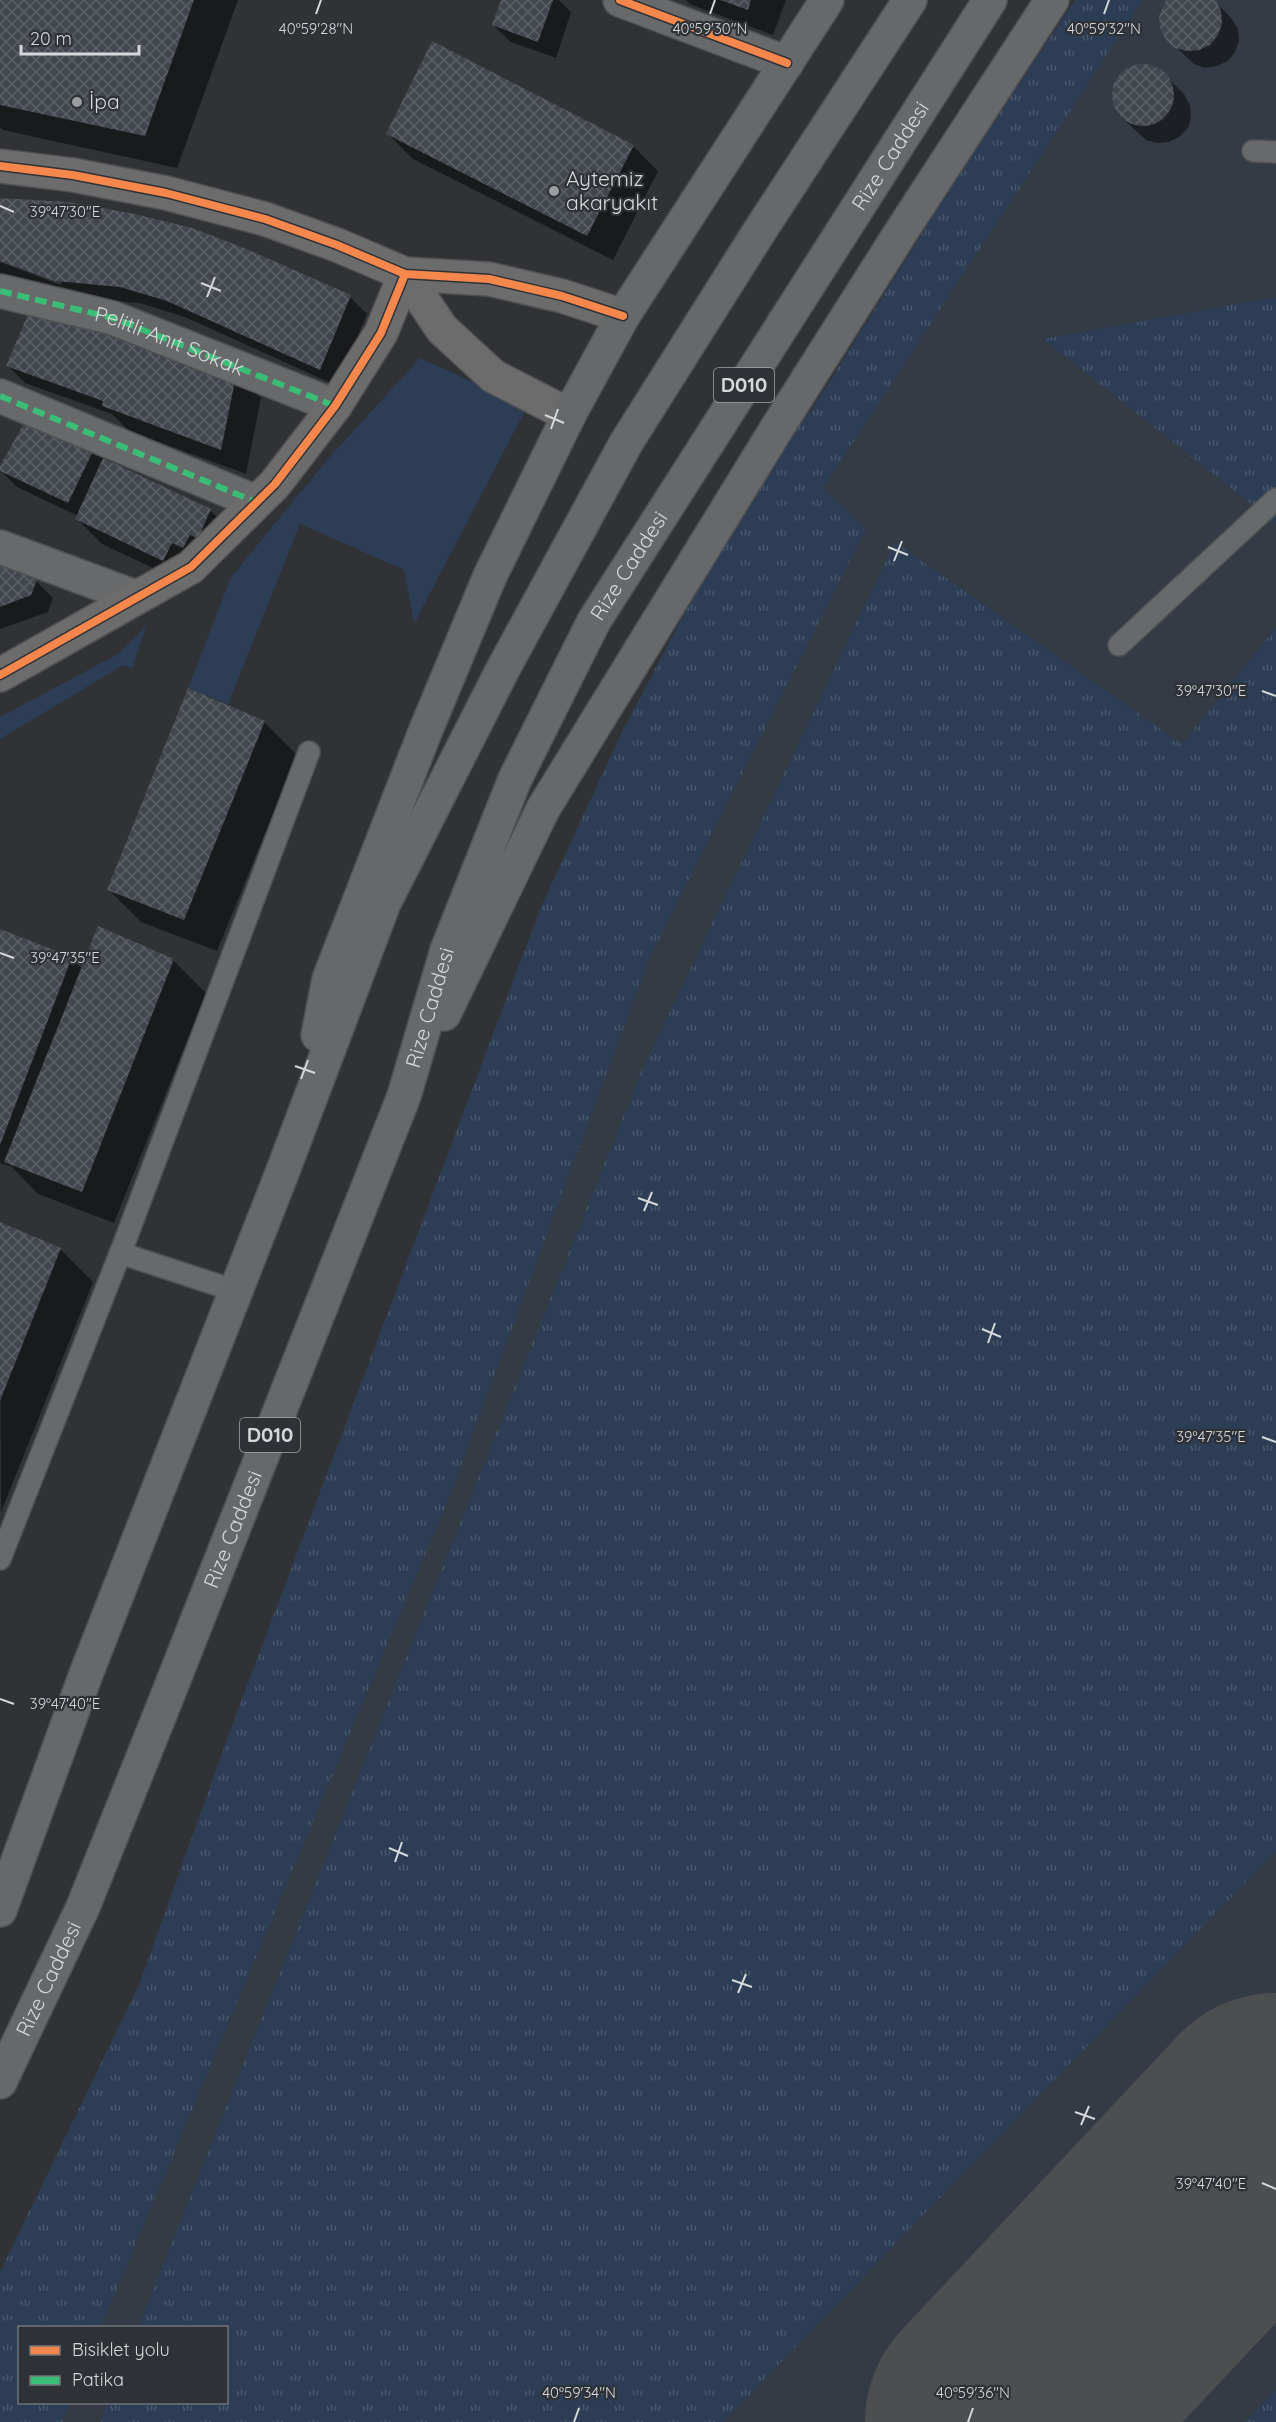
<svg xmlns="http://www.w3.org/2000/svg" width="1276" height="2422" font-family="Quicksand,sans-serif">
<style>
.built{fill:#353b44;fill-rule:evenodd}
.grass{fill:url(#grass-tufts)}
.garden{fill:#2c3d55}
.shadow{fill:#0007}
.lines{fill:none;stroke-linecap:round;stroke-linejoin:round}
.runway{stroke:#4c4e50;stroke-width:268}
.building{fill:url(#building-cross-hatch)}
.lane-casing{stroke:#4f5052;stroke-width:24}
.street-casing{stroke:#4f5052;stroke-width:36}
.secondary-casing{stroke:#4f5052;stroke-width:36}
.highway-casing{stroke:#4f5052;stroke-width:36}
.lane{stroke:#68696b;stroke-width:21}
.street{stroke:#68696b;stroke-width:33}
.secondary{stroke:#6c6c6d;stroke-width:33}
.highway{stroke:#666869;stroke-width:33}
.quiet{stroke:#3abd76;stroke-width:6;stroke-dasharray:12 6;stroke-linecap:butt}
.cycleway-casing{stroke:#2e3237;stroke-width:11}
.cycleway{stroke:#f5874c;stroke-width:8}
.ticks{fill:none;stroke:#d5d7da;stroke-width:2}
.poi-dot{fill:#9b9da0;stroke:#2e3237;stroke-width:2}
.labels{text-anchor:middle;stroke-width:4.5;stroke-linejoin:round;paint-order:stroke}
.shield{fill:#2e3237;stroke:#a3a6a9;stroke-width:1.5}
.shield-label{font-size:20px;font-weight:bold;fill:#d5d7da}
.poi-label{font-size:21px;fill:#d5d7da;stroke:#2e3237;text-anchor:start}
.street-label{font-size:21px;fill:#d5d7da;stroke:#2e3237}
.ticks-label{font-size:15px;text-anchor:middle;fill:#d5d7da;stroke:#2e3237;stroke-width:4.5;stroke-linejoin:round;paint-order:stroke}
</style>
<defs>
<pattern id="grass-tufts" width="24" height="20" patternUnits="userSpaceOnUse" patternTransform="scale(1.5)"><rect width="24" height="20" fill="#2c3d55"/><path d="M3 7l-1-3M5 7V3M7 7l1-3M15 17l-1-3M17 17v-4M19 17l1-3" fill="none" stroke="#4a586d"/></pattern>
<pattern id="building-cross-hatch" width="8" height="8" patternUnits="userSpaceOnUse" patternTransform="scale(1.5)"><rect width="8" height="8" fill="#42474f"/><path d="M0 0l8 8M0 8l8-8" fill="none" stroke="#5c6168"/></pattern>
</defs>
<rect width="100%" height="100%" fill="#303235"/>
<path class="built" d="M1075,0H1276V2422H0V2272L139,1985L234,1720L541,907L621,734L761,468L811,411L960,173ZM20,2328H226V2402H20Z"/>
<path class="grass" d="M1075,0H1143L823,488L866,529L650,957L450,1495L101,2327L20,2328V2402L70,2403L62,2422H0V2272L139,1985L234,1720L541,907L621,734L761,468L811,411L960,173Z
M1276,297V524L1043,339Z
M895,542L1182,744L1276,627V1851L723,2422H100L108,2403L226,2402V2328L138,2327L642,1070Z
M1276,2389V2422H1245Z"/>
<path class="garden" d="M420,358L527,407L414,624L404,570L300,524L228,704L188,688L231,577L326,461Z
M147,625L132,668L123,665L0,739V717L118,654Z"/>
<path class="shadow" d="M0,0H238L177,168L3,130L0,127Z
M502,0H559L571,12L556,58L511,42L493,25Z
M686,0H786L773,35L690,4Z
M1168,0H1214L1232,19L1238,29L1239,41L1235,52L1228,61L1217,66L1205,68L1194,64L1167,39Z
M1146,65L1158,69L1166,76L1184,94L1190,105L1191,117L1188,128L1179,137L1169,142L1157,143L1146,140L1119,115L1114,104L1112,92L1116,81L1124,72L1134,66Z
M387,133L633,146L658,171L613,260L413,159Z
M0,200L350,297L367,314L337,386L185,317L139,303L81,298L0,276V262L61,285L62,282L0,259Z
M8,366L236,372L261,398L246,474L129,431L112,414L25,383Z
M97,444L114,461L112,464L210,510L235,535L223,562L215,559L189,585L102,544L76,518L78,516L17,487L0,470Z
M0,565L36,581L53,598L48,612L0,629Z
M264,722L297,755L217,951L141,922L109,890Z
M0,931L71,958L83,969L173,960L206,993L114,1223L38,1194L12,1167L0,1163Z
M0,1223L60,1249L93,1282L1,1512Z"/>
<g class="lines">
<path class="runway" d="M999,2422L1276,2127"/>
</g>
<path class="building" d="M0,0H194L145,136L0,105Z
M501,0H553L538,42L492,25Z
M720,0H751L748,10Z
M1166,0H1216L1221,11L1222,23L1218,35L1210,45L1199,50L1187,51L1175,48L1166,40L1160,28L1159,16Z
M432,41L634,145L587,236L386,134Z
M1112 95a31 31 0 1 1 62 0a31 31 0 1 1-62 0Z
M0,198L69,202L135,214L192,228L244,248L351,295L320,370L167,301L120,287L55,281L0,261Z
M32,305L237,371L221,450L102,406L103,401L6,366Z
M28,416L97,443L68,503L0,471V466Z
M103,458L211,509L198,538L190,535L183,548L172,543L163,561L75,519Z
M0,564L37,580L31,595L0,607Z
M188,688L265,721L184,920L107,890Z
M98,926L174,959L82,1192L4,1162Z
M0,929L72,957L0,1145Z
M0,1222L61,1248L0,1401Z"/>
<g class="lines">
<defs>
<path id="lane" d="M1253,151L1276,152
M1119,645L1276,499
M120,1253L236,1291
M0,1559L125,1241L309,752"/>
<g id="street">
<path d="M620,0L787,63"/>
<path id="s1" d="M0,291L113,318L335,406"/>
<path d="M0,396L256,502"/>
<path d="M0,547L135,597"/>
</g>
<path id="secondary" d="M0,166L73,175L166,193L265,219L337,245L405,274L489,279L562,296L623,316
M405,274L442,329L493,376L569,415
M0,675L191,567L275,484L335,406L381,333L405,274"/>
<g id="highway">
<path d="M444,1014L543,809L777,428L901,232L1052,0"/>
<path d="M318,1035L329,979L425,732L490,576L569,415L623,316L827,0"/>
<path d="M0,1910L86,1674L284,1168L384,903L503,669L626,443L759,232L910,0"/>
<path id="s2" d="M0,2082L83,1907L165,1702L404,1096L447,950L515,779L594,621L990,0"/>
</g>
</defs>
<use href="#lane" class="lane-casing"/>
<use href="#street" class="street-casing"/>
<use href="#secondary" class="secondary-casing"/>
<use href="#highway" class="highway-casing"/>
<use href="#lane" class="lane"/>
<use href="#street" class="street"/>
<use href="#secondary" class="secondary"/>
<use href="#highway" class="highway"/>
<path class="quiet" d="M0,291L113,318L335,406
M0,396L256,502"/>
<defs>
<path id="cycleway" d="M620,0L787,63
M0,166L73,175L166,193L265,219L337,245L405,274L489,279L562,296L623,316
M0,675L191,567L275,484L335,406L381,333L405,274"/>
</defs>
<use href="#cycleway" class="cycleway-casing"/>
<use href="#cycleway" class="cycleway"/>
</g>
<path class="ticks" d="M316,14L321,0M710,14L715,0M1104,14L1109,0M0,206L14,212M201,283L221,291M207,297L215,277M545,415L564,423M551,429L558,409M888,547L908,555M894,561L902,541M1262,691L1276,696M0,953L14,958M295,1066L315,1073M301,1079L308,1060M638,1198L658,1205M644,1211L652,1192M982,1329L1001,1337M988,1343L995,1323M1262,1437L1276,1442M0,1699L14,1704M389,1848L408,1856M395,1862L402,1842M732,1980L752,1987M738,1993L746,1974M1075,2112L1095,2119M1081,2125L1089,2106M1262,2183L1276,2189M574,2422L579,2408M968,2422L973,2408"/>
<g class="poi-dot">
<circle cx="77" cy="102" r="6"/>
<circle cx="554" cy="191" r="6"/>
</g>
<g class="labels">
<g class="shield">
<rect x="714" y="368" width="60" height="34" rx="4.5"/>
<rect x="240" y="1418" width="60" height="34" rx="4.5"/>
</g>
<g class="shield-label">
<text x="744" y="392">D010</text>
<text x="270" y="1442">D010</text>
</g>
<g class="poi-label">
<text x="89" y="109">İpa</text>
<text x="566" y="186">Aytemiz<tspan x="566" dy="24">akaryakıt</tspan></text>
</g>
<g class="street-label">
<text dy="7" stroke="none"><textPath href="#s2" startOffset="2130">Rize Caddesi</textPath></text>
<text dy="7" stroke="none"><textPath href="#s1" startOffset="177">Pelitli Anıt Sokak</textPath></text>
<text dy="7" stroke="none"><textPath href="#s2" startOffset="1644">Rize Caddesi</textPath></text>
<text dy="7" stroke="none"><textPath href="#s2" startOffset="1158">Rize Caddesi</textPath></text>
<text dy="7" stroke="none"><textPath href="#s2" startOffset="600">Rize Caddesi</textPath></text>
<text dy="7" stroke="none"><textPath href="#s2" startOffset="114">Rize Caddesi</textPath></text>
</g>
</g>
<g class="ticks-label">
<text x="316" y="34">40°59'28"N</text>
<text x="710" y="34">40°59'30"N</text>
<text x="1104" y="34">40°59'32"N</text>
<text x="65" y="217">39°47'30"E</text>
<text x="1211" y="696">39°47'30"E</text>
<text x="65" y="963">39°47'35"E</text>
<text x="1211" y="1442">39°47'35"E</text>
<text x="65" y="1709">39°47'40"E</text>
<text x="1211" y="2189">39°47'40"E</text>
<text x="579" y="2398">40°59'34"N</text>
<text x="973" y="2398">40°59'36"N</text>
</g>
<rect x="18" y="2326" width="210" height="78" fill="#2e3237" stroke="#717478" stroke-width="1.5"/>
<rect x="30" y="2346" width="30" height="9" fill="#f5874c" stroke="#717478" stroke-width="1.5"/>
<text x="72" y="2356" font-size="18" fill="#d5d7da">Bisiklet yolu</text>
<rect x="30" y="2376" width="30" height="9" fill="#3abd76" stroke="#717478" stroke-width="1.5"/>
<text x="72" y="2386" font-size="18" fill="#d5d7da">Patika</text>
<path d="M21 45v9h118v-9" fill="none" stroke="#d5d7da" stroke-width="3"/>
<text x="30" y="45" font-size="18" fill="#d5d7da" stroke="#2e3237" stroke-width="4.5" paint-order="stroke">20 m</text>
</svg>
